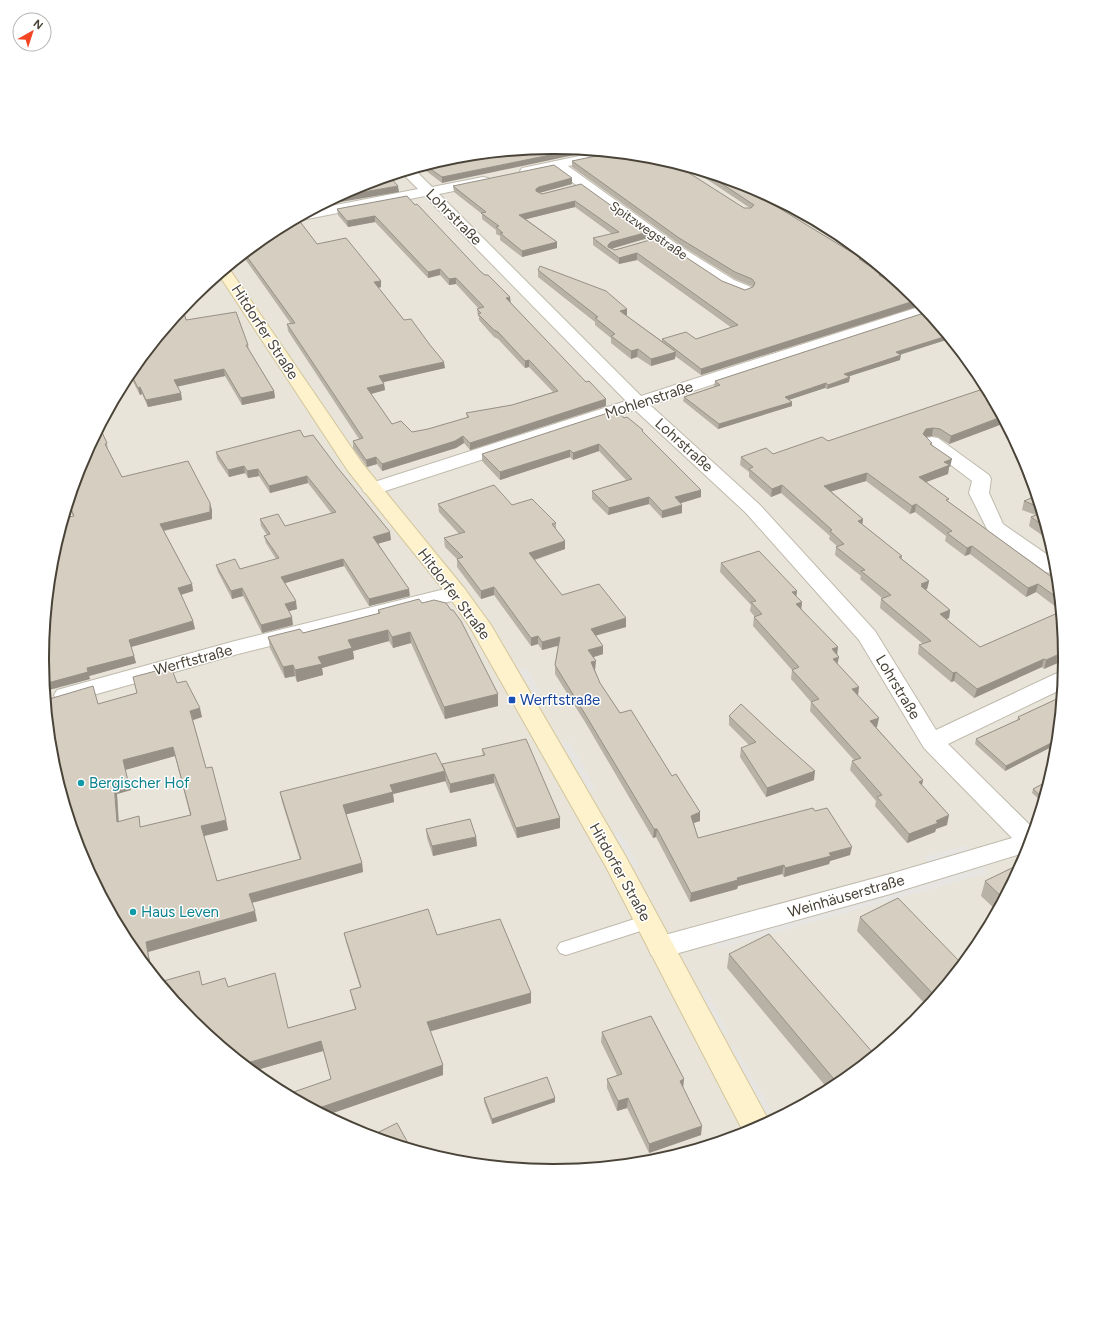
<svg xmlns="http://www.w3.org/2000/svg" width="1107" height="1318" font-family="Figtree,sans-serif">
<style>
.residential{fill:#e8e4d9}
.parking{fill:#e7e5e2}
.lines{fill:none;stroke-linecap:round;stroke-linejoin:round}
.lane-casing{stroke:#c0baad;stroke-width:2}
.street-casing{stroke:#c0baad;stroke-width:2}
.secondary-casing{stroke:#d3c59b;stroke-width:2}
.lane{fill:#fff;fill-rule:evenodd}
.street{fill:#fff;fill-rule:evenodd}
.secondary{fill:#fdf2cc;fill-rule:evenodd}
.wall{fill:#b8b1a5;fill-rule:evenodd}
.shaded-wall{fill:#969086}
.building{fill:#d6cec0;stroke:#969086;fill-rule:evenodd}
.transit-dot{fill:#1a4fb4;stroke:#fff;stroke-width:1.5}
.culture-dot{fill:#0f9aa8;stroke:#fff;stroke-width:1.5}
.labels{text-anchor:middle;stroke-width:3;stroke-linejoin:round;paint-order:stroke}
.far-street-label{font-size:13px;fill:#494338;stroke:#fff}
.street-label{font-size:15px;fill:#494338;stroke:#fff}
.transit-label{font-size:15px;fill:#164399;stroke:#fff;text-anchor:start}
.culture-label{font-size:15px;fill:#0d838f;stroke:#fff;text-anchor:start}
.rim{fill:none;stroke:#494338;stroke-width:2}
</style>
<rect width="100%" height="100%" fill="#f5f2ea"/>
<path class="residential" d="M44 659a510 510 0 1 1 1020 0a510 510 0 1 1-1020 0Z"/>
<path class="parking" d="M526,668L542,694L535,696L519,670Z
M569,741L596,789L589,792L562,743Z
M619,831L640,867L631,870L611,833Z
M967,845L971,851L928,862L924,857Z
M983,867L988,873L717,949L713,942Z
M707,992L729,1034L721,1036L699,994Z
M735,1046L772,1112L763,1115L727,1048Z"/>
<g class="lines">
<defs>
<path id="lane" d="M647,915L653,917L655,922L653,927L566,955L560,953L557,948L560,943Z"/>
<path id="street" d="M598,152L617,154L616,156L568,166L678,245L734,280L751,287L753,290L751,293L745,295L739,293L722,286L668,251L554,169L527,175L522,174L520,171L522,168L527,167Z
M414,169L432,187L483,177L488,178L490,181L488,184L439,194L641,396L922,306L929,314L650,405L760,505L875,631L936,730L1055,674L1064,672L1062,689L948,744L1034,829L1027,852L890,894L661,958L651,955L648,947L651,939L661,936L890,874L1012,838L924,748L859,640L746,513L635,410L379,493L372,495L365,493L362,489L365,485L626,401L425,196L302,220L297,219L315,209L418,189L402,173Z
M932,437L938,438L989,475L991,479L989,493L1003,524L1055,560L1057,575L1046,572L988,531L969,493L972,481L926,446L923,442L926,438Z
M457,586L464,588L467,593L464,598L238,654L65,703L57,700L54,695L57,690L235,641Z"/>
<path id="secondary" d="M228,267L362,463L464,588L491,625L626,857L769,1121L744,1133L606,867L470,627L450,598L348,471L219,275Z"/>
</defs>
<use href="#lane" class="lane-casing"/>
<use href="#street" class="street-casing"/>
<use href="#secondary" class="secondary-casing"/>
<use href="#lane" class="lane"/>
<use href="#street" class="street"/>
<use href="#secondary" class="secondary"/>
</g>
<path class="wall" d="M454,157L442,183L421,167Z
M572,161L744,208H750L690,168L738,183L861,258V261L882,276L919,306L701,375L675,356V359L651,366L637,357L631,359L611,343V338L595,325V322L538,277V270L627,316L662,341V339H696L732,328L637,260L619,264L593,245V238L612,234L575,207L526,219L557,242V248L522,257L500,240V236L496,234V230L482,219V214L454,192L453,186L572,184L539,193L542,194L581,184L648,238L611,248L615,250L657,238L722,281L745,290L753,287L752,286L735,279L679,244L572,167Z
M415,205L511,303L606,406L470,450L464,443L456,448L382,471L377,464L367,467L353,448V441L359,439L288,331L287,324H291L243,256L270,234L317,244L381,287L378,288L404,320L445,368L383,382L384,384L385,390L371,394L392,424L412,432L428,429L467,418L466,413L512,405L553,392L529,367L525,368L498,339L494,337L479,320V317L478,316L477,309H479L456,284L449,285L440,275L428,278L375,222L348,227L338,215L337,209Z
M183,309L186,320L248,345L249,350L274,391L275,398L242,405L225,376L178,386L182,400L148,407L142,394L140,395L129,374Z
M927,312L949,339L900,355V360L848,376L849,382L827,389L825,388L789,400L792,406L718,429L683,401L684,397L715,386H714L715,381Z
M986,388L1005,423L949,444L938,437L932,436L926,437L950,467H949L948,474L926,482L949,502L1053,578L1057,576L1060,610L1036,592L1026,597L970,554L965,556L945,541L946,536L915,512L910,514L866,481L831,491L863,519L862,524L902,556V559L929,581L927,589L926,590L950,610L949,618L946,619L980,647L1060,612L1044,669L1042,667L974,698L954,681L951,682L918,654L919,645L923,644L880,608L881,599H883L860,579L861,576L835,555L836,547L837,546L829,539L830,536L781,493L771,497L749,477V472L740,465L741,457L773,454L828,441Z
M624,418L643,432L701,497L680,503L682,513L662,518L649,504L608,515L592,499V491L626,480L599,451L573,460L570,457L500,480L482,461V454Z
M304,437L337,467L391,540L378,543L410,596L369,606L344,566L285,583L297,609L288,611L293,625L262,633L243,596L232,599L218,572L216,565L240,569L276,559L266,543L264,536L267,535L261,526L260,519L285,526L332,514L308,483L270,493L259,476L248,478L245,473L229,477L217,459L216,452Z
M107,443L108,450L122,477L212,510V519L164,531L192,584L193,591L181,595L193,621L195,629L131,647L136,663L89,676L90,679L45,691L42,659L73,516L68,506L81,463Z
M1036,496L1050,541L1029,526L1031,517L1036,515L1022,510L1024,501Z
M438,504L512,505L556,523V529L565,541V549L535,560L562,595L626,618V627L596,635L603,654L593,657L595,670L600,683L620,713L700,821L694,823L698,838L850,855L830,861L829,864L784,877L782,874L738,886L737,889L690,902L656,837L653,838L585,722L555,674V665L558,646L542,650L538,644L531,646L494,595L481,599L457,567V559L445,547L444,538L459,534L439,512Z
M721,563L796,597L802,602L801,608L837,655V663L858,695L877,727H876L923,780L922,785L947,825L936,829L935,832L907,843L875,806L876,801L850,770L852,761L854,760L810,711L811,702L791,679L792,670L753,626L754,617H755L750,611L751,605L720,572Z
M422,603L498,694V706L445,719L411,643L393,648L389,641L353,651L354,659L322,668L323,675L297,682L295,676L285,678L270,648L268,637L303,633L378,614V610Z
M133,677L177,683L202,717L193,720L206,768L226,820L228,830L204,836L217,881L300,860L282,802L280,792L442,765L483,756L482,749L560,818V828L517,838L494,783L450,793L445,781L393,794L394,802L346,814L362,863L363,872L252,903L257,921L148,952L152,972L128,943L98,704L137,693ZM175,756L190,815L142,827L119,822L117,794L131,790L125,770Z
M1061,697L1057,744L1005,771L975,744L976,739L1017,720L1018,717Z
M729,716L774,735L814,780L766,797L740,757L741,748L749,745L729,725Z
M1048,781L1042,802L1032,793L1033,789Z
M426,829L476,837L477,846L433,856L427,838Z
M1021,864L996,910L981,896L985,881Z
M860,917L962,964L927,1006L857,931Z
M344,933L437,935L531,993V1003L430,1031L443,1065V1075L327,1115L288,1094L331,1079L323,1051L253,1071L192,1021L203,985L228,987L288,1028L355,1009L352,999L350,990L360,987L346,942Z
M729,954L874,1054L837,1084L828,1089L727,968Z
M602,1032L683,1087L701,1135L649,1153L627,1108L617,1111L607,1088V1079L617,1075L601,1042Z
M484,1098L555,1102L492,1124L484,1102Z"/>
<path class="shaded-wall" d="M575,150L593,151L442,183V177Z
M572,178V184L539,193L536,195V189L539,187Z
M398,186L399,192L323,205L340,196Z
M575,201V207L519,221V215Z
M375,216V222L348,227L347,221Z
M648,232V238L611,249L609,250L608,245L611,242Z
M557,242V248L522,257V251Z
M637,253V260L619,264V258Z
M440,269V275L428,278V272Z
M456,278V284L449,285V279Z
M381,281V287L375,289L374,282Z
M510,297L511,304L506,298Z
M917,300L919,302V306L701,375V369Z
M627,309V316L620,311Z
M947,336L949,339L895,356L896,352Z
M638,349L637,357L631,359V351Z
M676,352L675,359L651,366V359Z
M901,355L900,360L844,378V374Z
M529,360V367L525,368V361Z
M444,362L445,368L380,383L379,376Z
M224,369L225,376L176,387L174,380Z
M850,377L849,382L827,389L828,385Z
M826,383L825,388L785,401V397Z
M384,384L385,390L367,395V388Z
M140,387L142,394L140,395L138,388Z
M274,391L275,398L242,405L241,398Z
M181,393L182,400L148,407L146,400Z
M606,399V406L470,450V443Z
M792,402V406L718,429L719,424Z
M1001,417L1005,423L949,444L951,436Z
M933,428L932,436L925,437L923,434L926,429Z
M463,436L464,443L456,448L382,471V464Z
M599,444V451L573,460V453Z
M570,450V457L500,480V472Z
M376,457L377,464L367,467L366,460Z
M952,459L950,467H949L948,474L918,485L919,477L944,462Z
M244,466L245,473L229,477L228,470Z
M258,469L259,476L248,478L247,471Z
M867,473L866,481L823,494L824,486Z
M307,476L308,483L270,493L269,486Z
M782,485L781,493L771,497L772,489Z
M701,490V497L675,505V497Z
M649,497V504L608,515L609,508Z
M210,503L212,510V519L162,531L160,524Z
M916,504L915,512L910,514L912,506Z
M682,505V513L662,518V511Z
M863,519L862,527L858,521Z
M390,532L391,540L374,545L373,537Z
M565,541V549L530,561L529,553Z
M972,546L970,554L965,556L967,548Z
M343,559L344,566L282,584L281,577Z
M929,581L927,589L922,591L919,594L921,584Z
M192,584L193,591L180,595L178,588Z
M1038,584L1036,592L1026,597L1028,588Z
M494,587V595L481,599V591Z
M242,588L243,596L232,599L231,591Z
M409,589L410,596L369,606V599Z
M797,591L796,600L792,592Z
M296,601L297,609L286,612L285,604Z
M802,602L801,611L796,604Z
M950,610L949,618L938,623L940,614Z
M292,617L293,625L262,633L261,625Z
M626,618V627L591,637V629Z
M193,621L195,629L131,647L129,640Z
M388,630L389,641L353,651L354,659L322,668L323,675L297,682L295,670L318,657L348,640Z
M410,632L411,643L393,648L392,637Z
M538,636V644L531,646V638Z
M560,637V645L542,650V642Z
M603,646V654L588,659V650Z
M838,647L837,656L832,649Z
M1064,652L1065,660L1044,669L1046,660Z
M134,656L136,663L89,676L90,679L45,691L44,684L87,668Z
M839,657L837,666L833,659Z
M1044,659L1042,667L974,698L977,689Z
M596,661L595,670L591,671V662Z
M293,665L295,676L285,678L283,667Z
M956,672L954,681L951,682L953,673Z
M859,687L858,696L852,689Z
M498,694V706L445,719L444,707Z
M200,708L202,717L193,720L190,711Z
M879,718L877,727L868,730L870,721Z
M1057,740V744L1005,771L1006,766Z
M173,747L175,756L125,770L123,760Z
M445,771L446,781L393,794L394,802L344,815L343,805L390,785Z
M815,771L814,780L766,797L767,788Z
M494,774V783L450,793V784Z
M923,780L921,789L919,782Z
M128,781L131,790L117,794L119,832L117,822L114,784Z
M700,812V821L690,824L691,816Z
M949,815L947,825L936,829L935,832L907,843L909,834L936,821Z
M560,818V828L517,838L516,828Z
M226,820L228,830L204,836L201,826Z
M654,829H657L656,837L653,838Z
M476,837L477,846L433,856L432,846Z
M852,847L850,855L830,861L829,864L784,877L785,868L829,853Z
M362,863L363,872L251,903L249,894Z
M784,865L782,874L738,886L737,889L690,902L691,893L737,878Z
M255,911L257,921L148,952L152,972L151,971L146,942Z
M531,993V1003L428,1032L427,1022Z
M321,1041L323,1051L253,1071L244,1064Z
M443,1065V1075L327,1115L316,1109Z
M684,1079L683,1089L680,1081Z
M555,1098V1102L492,1124V1119Z
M628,1098L627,1108L617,1111L618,1101Z
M702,1126L701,1135L649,1153V1144Z"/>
<path class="building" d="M554,148L575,150L442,177L426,166L454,157Z
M610,153L654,157L675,164L744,208H751L754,205L707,174L738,183L861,258L859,259L882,274L879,275L911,294L917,300L701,369L662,339L686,332L696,339L738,325L637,253L619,258L593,238L619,232L575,201L519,215L557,242L522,251L500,233H503L496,227L499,226L481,213L486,212L453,186L554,165L572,178L539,187L536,189V191L542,194L581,184L648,232L611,242L608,245V247L615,250L657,238L722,281L745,290L753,287L755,283L752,279L735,272L679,238L572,161Z
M390,177L398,186L340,196L358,186Z
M407,196L415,205L417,204L481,272L485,275H488L510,297L506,298L586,382L589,381L606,399L470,443L463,436L455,441L382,464L376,457L366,460L353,441L363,438L287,324L295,323L245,254L270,234L298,219L317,244L346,238L381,281L374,282L404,320L411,319L430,345L444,362L379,376L384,384L367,388L392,424L401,421L412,432L428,429L469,417L466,413L512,405L558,391L529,360L525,361L498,332L494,330L478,314L481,313L477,309L484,307L456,278L449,279L440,269L428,272L375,216L347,221L337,209Z
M540,266L606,291L627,309L620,311L676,352L651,359L638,349L631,351L611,336L615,334L595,318L598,317L538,270Z
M183,309L186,320L236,312L248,345H246L274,391L241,398L224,369L174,380L181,393L146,400L140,387L138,388L130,372Z
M927,312L947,336L896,352L901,355L844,374L850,377L828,385L826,383L785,397L792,402L719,424L684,397L720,385L715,381Z
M986,388L1001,417L951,436L940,429L933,428L926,429L923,434L932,443L930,444L952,459L944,462L950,465L919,477L949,499L946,500L1053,578L1057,576L1059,599L1038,584L1028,588L972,546L967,548L947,533L952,531L916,504L912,506L867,473L824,486L863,519L858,521L902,556L899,557L929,581L921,584L923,585L921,586L950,610L940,614L980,647L1060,612L1064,652L1046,660L1044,659L977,689L956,672L953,673L919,645L931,641L881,599L891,595L861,571L865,570L836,547L844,544L830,531L832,530L782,485L772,489L749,469L753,467L741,457L766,448L773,454L822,437L828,441Z
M617,410L624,418L627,417L643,430L642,431L701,490L675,497L682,505L662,511L649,497L609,508L592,491L632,479L599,444L573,453L570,450L500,472L482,454Z
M100,428L107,443L105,444L122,477L188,461L210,503V512L160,524L192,584L178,588L193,621L129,640L134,656L87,668L88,672L44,684L42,659L52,559L64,518L74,516L69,504L81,463Z
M300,430L304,437L313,435L337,467L390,532L373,537L409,589L369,599L343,559L281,577L296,601L285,604L292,617L261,625L242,588L231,591L216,565L235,559L240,569L279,558L264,536L270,534L260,519L278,514L285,526L336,512L307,476L269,486L258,469L247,471L244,466L228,470L216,452Z
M494,485L512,505L532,499L556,523L552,524L565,541L529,553L562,595L599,584L626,618L591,629L603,646L588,650L596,661L591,662L600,683L620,713L631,710L672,776L676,774L700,812L691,816L698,838L813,808L815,811L827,808L852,847L829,853L831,856L785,868L784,865L737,878L738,880L691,893L657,829H654L585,714L555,665L560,637L542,642L538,636L531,638L494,587L481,591L457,559L463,557L444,538L465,532L438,504Z
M1036,496L1039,507L1024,501Z
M1041,513L1045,527L1031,517Z
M759,551L797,591L792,592L802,602L796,604L838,647L832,649L839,657L833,659L859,687L852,689L879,718L870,721L923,780L919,782L949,815L936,821L938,823L909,834L877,797L882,795L852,761L861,758L811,702L819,699L792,670L799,667L754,617L762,614L751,602L756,601L721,563Z
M419,599L422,603L434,600L446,603L451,610H453L461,621L498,694L444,707L410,632L392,637L388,630L348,640L352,648L318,657L322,664L295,670L293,665L283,667L268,637L300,629L303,633L380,613L378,610Z
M171,667L177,683L186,681L200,708L190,711L206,768L212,767L226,820L201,826L217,881L301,859L280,792L436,753L445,771L390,785L393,792L343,805L362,863L249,894L255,911L146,942L151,971L128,943L81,855L52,759L48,721H50L47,708L46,700L93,686L98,704L137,693L133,677ZM173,747L191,815L140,827L139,816L117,822L114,784L128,781L123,760Z
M1061,697L1057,740L1006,766L976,739L1020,719L1018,717Z
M741,704L774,735L815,771L767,788L741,748L756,742L729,716Z
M526,739L560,818L516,828L494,774L450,784L442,764L485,755L482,749Z
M1048,781L1043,798L1033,789Z
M470,819L476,837L432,846L426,829Z
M1020,864H1021L1003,898L985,881Z
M898,898L962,964L935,996L860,917Z
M428,909L437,935L500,919L531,993L427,1022L443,1065L316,1109L288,1094L331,1079L321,1041L244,1064L192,1021L160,982L199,971L202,985L225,978L228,987L275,973L288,1028L356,1009L350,990L361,987L344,933Z
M769,934L874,1054L838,1084L729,954Z
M651,1016L684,1079L680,1081L702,1126L649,1144L628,1098L618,1101L607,1079L622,1074L602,1032Z
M547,1077L555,1098L492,1119L484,1098Z
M397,1123L409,1145L407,1146L371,1136Z"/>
<rect class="transit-dot" x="508" y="696" width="8" height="8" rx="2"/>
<g class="culture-dot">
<circle cx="81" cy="783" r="4"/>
<circle cx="133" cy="912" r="4"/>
</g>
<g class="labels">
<g class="far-street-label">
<text transform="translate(649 230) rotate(35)" y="5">Spitzwegstraße</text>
</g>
<g class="street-label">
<text transform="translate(454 217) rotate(45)" y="5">Lohrstraße</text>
<text transform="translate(265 332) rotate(57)" y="5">Hitdorfer Straße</text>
<text transform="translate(649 400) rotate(-18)" y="5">Mohlenstraße</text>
<text transform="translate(684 445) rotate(42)" y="5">Lohrstraße</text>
<text transform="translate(454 594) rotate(53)" y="5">Hitdorfer Straße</text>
<text transform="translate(193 660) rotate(-15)" y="5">Werftstraße</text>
<text transform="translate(898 687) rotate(59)" y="5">Lohrstraße</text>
<text transform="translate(620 872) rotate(61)" y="5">Hitdorfer Straße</text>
<text transform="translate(846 896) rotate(-16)" y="5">Weinhäuserstraße</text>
</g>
<g class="transit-label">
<text x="520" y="705">Werftstraße</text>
</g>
<g class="culture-label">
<text x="89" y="788">Bergischer Hof</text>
<text x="141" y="917">Haus Leven</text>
</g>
</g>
<path d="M0 0H1107V1318H0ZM553 154H554A504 504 0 0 1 1058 658V660A504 504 0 0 1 554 1164H553A504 504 0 0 1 49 660V658A504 504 0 0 1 553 154Z" fill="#fff" fill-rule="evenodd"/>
<path class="rim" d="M553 154H554A504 504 0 0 1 1058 658V660A504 504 0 0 1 554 1164H553A504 504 0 0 1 49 660V658A504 504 0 0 1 553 154Z"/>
<g transform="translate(32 32) rotate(39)"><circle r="19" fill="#ffffff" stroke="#b6b4af"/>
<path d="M0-3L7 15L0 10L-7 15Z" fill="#f44522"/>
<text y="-6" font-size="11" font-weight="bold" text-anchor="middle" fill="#494338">N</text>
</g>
</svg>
